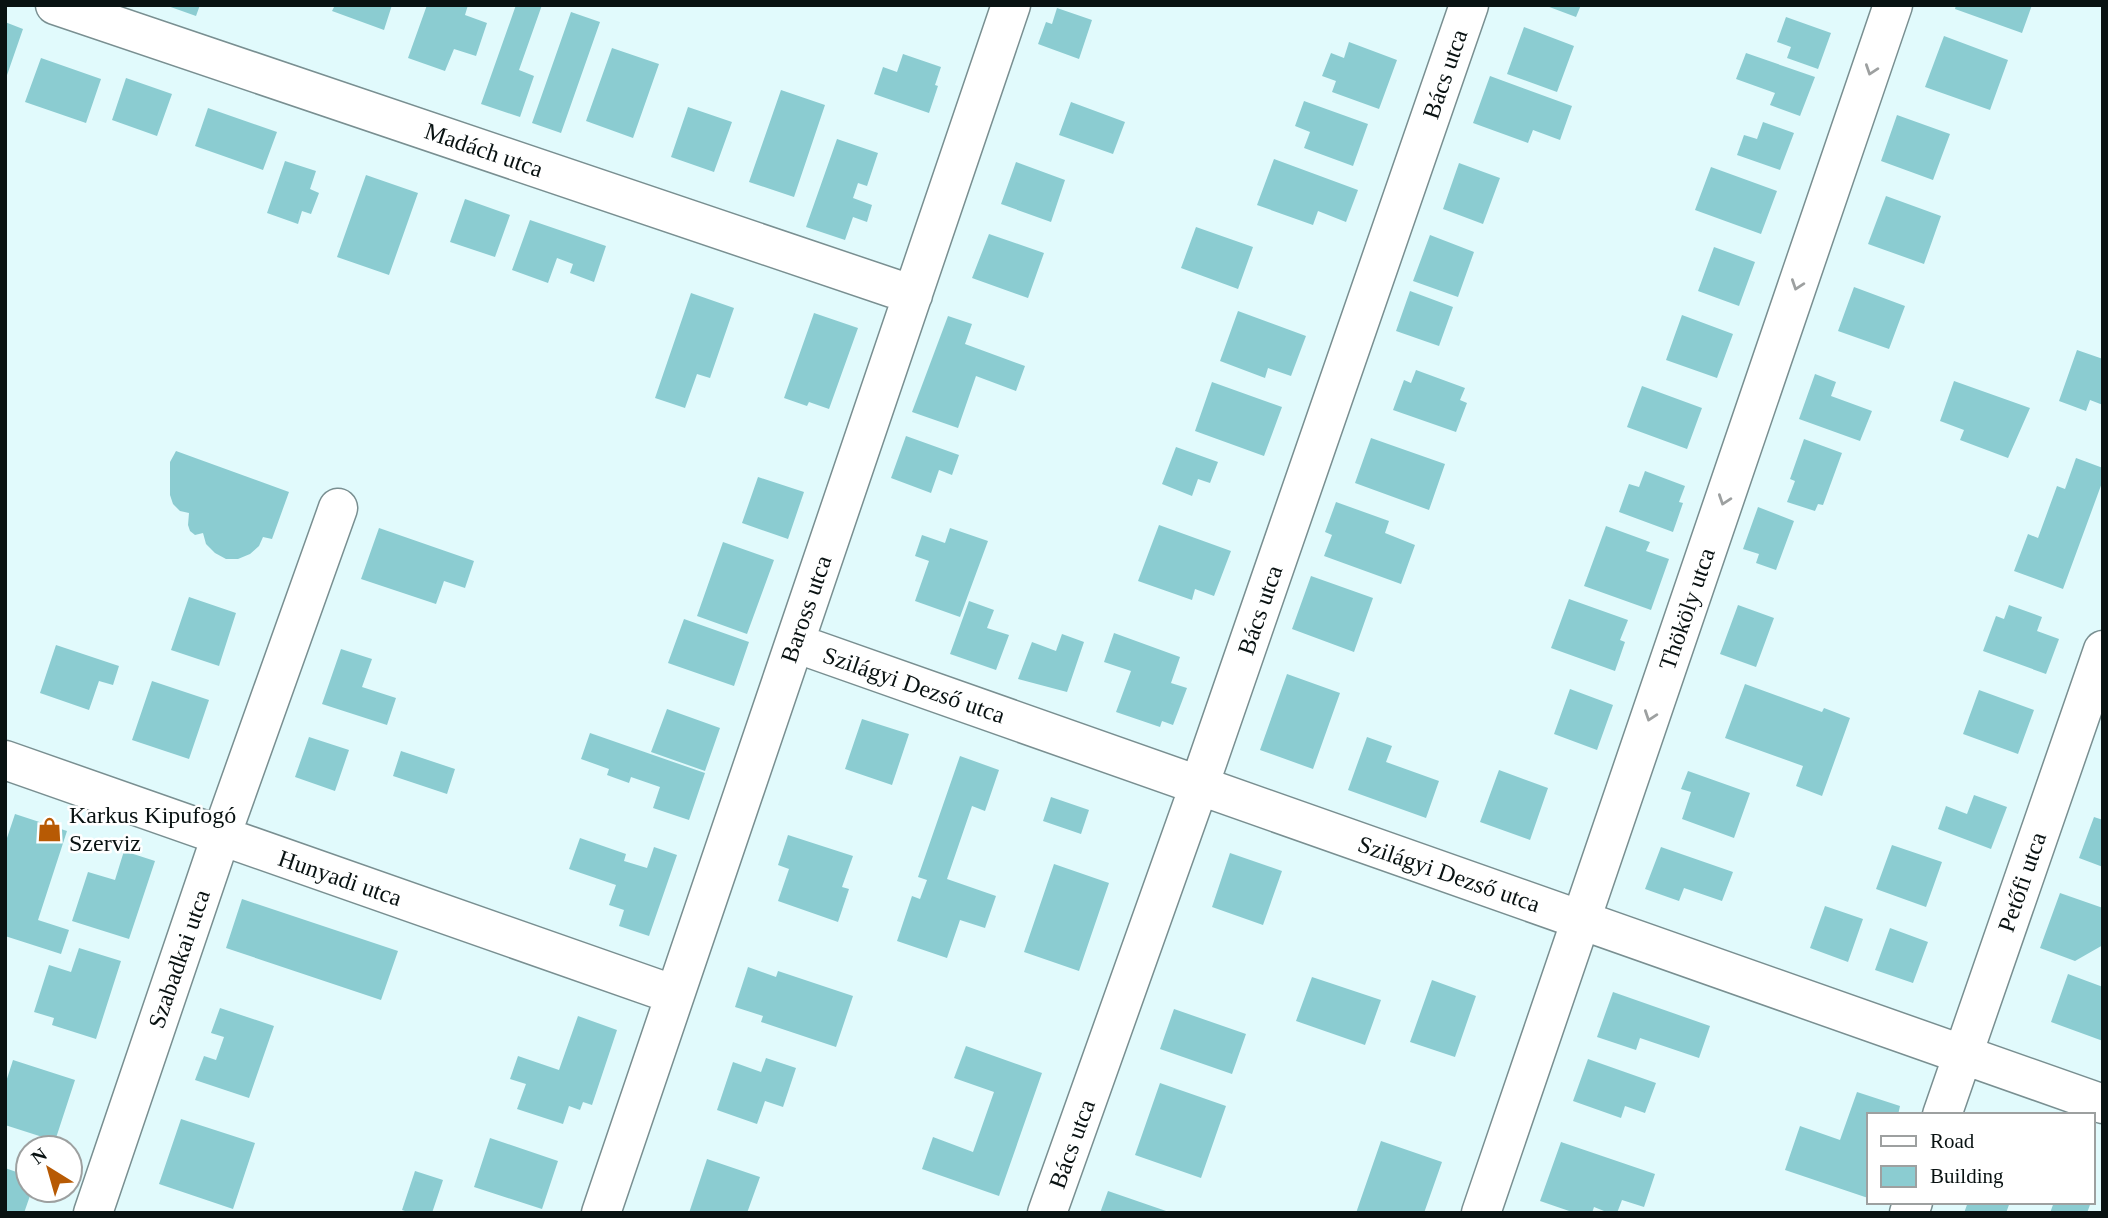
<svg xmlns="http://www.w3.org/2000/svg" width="2108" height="1218" font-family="Georgia,serif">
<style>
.building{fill:#8bccd1}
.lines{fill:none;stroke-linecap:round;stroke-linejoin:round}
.street-casing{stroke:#798f91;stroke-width:41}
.street{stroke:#fff;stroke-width:38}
.oneway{stroke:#9da0a0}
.labels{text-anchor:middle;stroke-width:5;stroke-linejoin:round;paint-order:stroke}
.street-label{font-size:24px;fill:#091212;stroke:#fff}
.poi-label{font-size:24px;fill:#091212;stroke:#fff;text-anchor:start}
</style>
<rect width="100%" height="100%" fill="#e1fafc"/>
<path class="building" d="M165,5H200L196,16Z
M335,5H392L384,30L332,11Z
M427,5H468L465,15L487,23L476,56L454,49L445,71L408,58Z
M516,5H542L519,70L534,76L520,117L481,104Z
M1544,5H1581L1576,17Z
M1956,5H2032L2022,33L1955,9Z
M1057,8L1092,20L1079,59L1038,44L1046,22L1052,24Z
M571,12L600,22L561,133L532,123Z
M1786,17L1831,33L1818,69L1787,58L1791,47L1777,42Z
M5,22L23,29L6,78H5Z
M1524,27L1574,46L1557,92L1507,74Z
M1944,36L2008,60L1990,110L1925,87Z
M1349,42L1397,60L1379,109L1332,92L1336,81L1322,76L1331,53L1344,58Z
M612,48L659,64L633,138L586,121Z
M1746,53L1815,77L1800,116L1770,105L1775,93L1736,79Z
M903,54L941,67L935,85L938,86L929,113L874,94L883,67L897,72Z
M41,58L101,79L86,123L25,102Z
M1490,76L1572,106L1560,140L1533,130L1528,143L1473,123Z
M126,78L172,94L157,136L112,120Z
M781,90L825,105L794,197L749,182Z
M1304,101L1368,124L1353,166L1304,148L1310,132L1295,126Z
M1071,102L1125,122L1113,154L1059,135Z
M688,107L732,122L714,172L671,157Z
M208,108L277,132L263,170L195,146Z
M1897,115L1950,134L1933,180L1881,161Z
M1763,122L1794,133L1780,170L1737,155L1744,135L1757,139Z
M837,139L878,153L867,186L858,183L853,198L872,205L867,222L853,217L845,240L806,227Z
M1274,159L1358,190L1346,222L1318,211L1313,225L1257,205Z
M285,161L316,171L310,189L319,193L311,214L302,211L298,224L267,213Z
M1016,162L1065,180L1051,222L1001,204Z
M1459,163L1500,178L1483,224L1443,209Z
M1711,167L1777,191L1761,234L1695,210Z
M366,175L418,193L389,275L337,257Z
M1886,196L1941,216L1924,264L1868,244Z
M465,199L510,215L495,257L450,242Z
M530,220L606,246L594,282L570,273L573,264L557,258L548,283L512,270Z
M1196,227L1253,247L1238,289L1181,268Z
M989,234L1044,253L1028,298L972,278Z
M1430,235L1474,252L1458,297L1413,281Z
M1714,247L1755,262L1739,306L1698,291Z
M1854,287L1905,306L1889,349L1838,331Z
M1410,291L1453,307L1439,346L1396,331Z
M691,293L734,308L710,378L697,374L685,408L655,398Z
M1238,311L1306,336L1291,376L1268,368L1265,378L1220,361Z
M814,313L858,328L829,409L809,402L807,406L784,398Z
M1682,315L1733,334L1717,378L1666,360Z
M948,316L972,324L965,344L1025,366L1016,391L976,376L958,428L912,412Z
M2077,350L2103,359V405L2090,400L2086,411L2059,401Z
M1416,370L1465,388L1460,400L1467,403L1456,432L1393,410L1404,380L1411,383Z
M1815,374L1836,382L1831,396L1872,411L1860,441L1799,419Z
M1954,381L2030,408L2008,458L1960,440L1964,430L1940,421Z
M1212,382L1282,407L1264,456L1195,431Z
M1642,386L1702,408L1687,449L1627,427Z
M906,436L959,455L952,475L939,470L931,493L891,478Z
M1371,438L1445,464L1429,510L1355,483Z
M1804,439L1842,453L1823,505L1818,504L1815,511L1787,502L1795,481L1790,479Z
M1176,447L1218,462L1210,483L1198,479L1192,496L1162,484Z
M176,451L289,492L272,539L263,537L259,546L250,554L238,559H226L215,553L206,544L203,533L195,535L190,531L188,525L189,513L180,511L173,504L170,495V462Z
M2076,458L2103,468V480L2063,589L2014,571L2028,534L2038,538L2057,486L2065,489Z
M1645,471L1685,486L1679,502L1683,503L1673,532L1619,512L1629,484L1639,487Z
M758,477L804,492L788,539L742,523Z
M1336,502L1389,521L1385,533L1415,545L1401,584L1324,556L1332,535L1325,532Z
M1758,507L1794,521L1776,570L1756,563L1759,554L1743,549Z
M1159,525L1231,551L1214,596L1195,589L1192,600L1138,581Z
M1606,526L1650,542L1646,551L1669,559L1651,610L1584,586Z
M379,528L474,561L465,588L444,581L436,604L361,579Z
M950,528L988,541L960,617L915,601L929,561L915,556L922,535L945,543Z
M723,542L774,560L747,634L697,616Z
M1311,576L1373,598L1354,652L1292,629Z
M189,597L236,613L219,666L171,650Z
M1569,599L1628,620L1620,640L1625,642L1615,671L1551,648Z
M969,601L994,610L987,628L1009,635L996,670L950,654Z
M1738,605L1774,618L1756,667L1720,654Z
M2009,605L2042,617L2037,631L2059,639L2046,674L1983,651L1996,616L2004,619Z
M684,619L749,642L734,686L668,663Z
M1114,633L1180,657L1171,683L1187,688L1173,725L1162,721L1160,727L1116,712L1131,671L1104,662Z
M1062,634L1084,642L1067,692L1018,679L1032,642L1056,651Z
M56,645L119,666L113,685L99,681L89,710L40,693Z
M341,649L372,659L362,687L396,698L387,725L322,704Z
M1287,674L1340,693L1313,769L1260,750Z
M152,681L209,700L189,759L132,740Z
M1745,684L1822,712L1824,708L1850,718L1822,796L1796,786L1803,766L1725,738Z
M1570,689L1613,705L1597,750L1554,734Z
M1979,690L2034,710L2018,754L1963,734Z
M667,709L720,728L705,771L651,752Z
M862,719L909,734L892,785L845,769Z
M590,733L705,773L689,820L653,808L660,787L631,777L629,783L607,775L609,769L581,759Z
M309,737L349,750L335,791L295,777Z
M1367,737L1392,746L1386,762L1439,781L1426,818L1348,790Z
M401,751L455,769L447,794L393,776Z
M960,756L999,770L985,811L972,806L947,879L996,896L985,928L960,920L947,958L897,941L912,896L920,899L927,880L918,877Z
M1499,770L1548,788L1530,840L1480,822Z
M1688,771L1750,793L1734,838L1682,819L1691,792L1681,789Z
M1974,795L2007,807L1991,849L1938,829L1946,806L1967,814Z
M1051,797L1089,810L1081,834L1043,821Z
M15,814L67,831L38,920L69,930L61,954L5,936V844Z
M2094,817L2103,820V867L2079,858Z
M788,835L853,856L842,887L849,889L838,922L778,901L789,869L778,865Z
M580,838L626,854L624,861L647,868L654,847L677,855L649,936L619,926L624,910L609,905L616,885L569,869Z
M1892,845L1942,862L1926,907L1876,889Z
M1661,847L1733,872L1722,901L1684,888L1679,901L1645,889Z
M124,851L155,861L129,939L72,921L88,872L115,880Z
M1230,853L1282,871L1263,925L1212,907Z
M1054,864L1109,883L1079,971L1024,952Z
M2060,893L2103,908V945L2075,961L2040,948Z
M242,899L398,951L381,1000L226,948Z
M1825,906L1863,919L1848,962L1810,948Z
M1890,928L1928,942L1913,983L1875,970Z
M79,948L121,961L96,1039L52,1025L54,1018L34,1012L49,965L71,972Z
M748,967L776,977L778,971L853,996L836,1047L761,1022L763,1016L735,1007Z
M2068,974L2103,987V1041L2051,1022Z
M1312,977L1381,1000L1365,1045L1296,1021Z
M1432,980L1476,996L1455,1057L1410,1042Z
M1613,992L1710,1026L1699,1058L1640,1038L1636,1050L1597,1037Z
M220,1008L274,1026L249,1098L195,1080L204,1056L216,1060L224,1037L211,1033Z
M1174,1009L1246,1034L1232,1074L1160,1049Z
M578,1016L617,1030L592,1105L583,1102L580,1110L569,1106L563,1124L517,1109L526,1084L510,1079L518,1056L559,1070Z
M966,1046L1042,1073L999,1196L922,1169L933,1137L973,1152L994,1092L954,1078Z
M766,1058L796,1068L783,1107L765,1101L757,1124L717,1110L733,1062L761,1072Z
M1588,1059L1656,1083L1645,1113L1625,1106L1621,1118L1573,1101Z
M13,1060L75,1080L55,1141L5,1125V1085Z
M1160,1083L1226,1106L1201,1178L1135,1155Z
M1857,1092L1900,1106L1898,1115H1868V1198L1785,1170L1800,1126L1840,1140Z
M181,1119L255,1143L233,1209L159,1184Z
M490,1138L558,1161L542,1209L474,1187Z
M1381,1141L1442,1162L1424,1213H1356Z
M1561,1142L1655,1174L1644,1207L1622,1200L1617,1213H1609L1594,1207L1592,1213H1575L1540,1201Z
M707,1159L760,1177L747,1213H689Z
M5,1168L28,1176V1190H32L24,1213H5Z
M415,1171L443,1180L432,1213H411L402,1210Z
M1108,1191L1169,1212V1213H1100Z
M1968,1202H2010L2006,1213H1964Z
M2054,1202H2091L2087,1213H2050Z"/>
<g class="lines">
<defs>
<path id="street" d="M55,5L913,295
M795,643L2103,1104
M5,760L675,995
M1942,1115L2103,650
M93,1213L221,836L338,508
M601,1213L1011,5
M1047,1213L1199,786L1469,5
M1481,1213L1893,5
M1909,1213L1913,1202"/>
</defs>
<use href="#street" class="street-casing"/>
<use href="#street" class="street"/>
</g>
<defs><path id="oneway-chevron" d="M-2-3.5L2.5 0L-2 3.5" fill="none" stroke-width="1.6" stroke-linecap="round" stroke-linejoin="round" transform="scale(1.75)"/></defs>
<g class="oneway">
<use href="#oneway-chevron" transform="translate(1871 70) rotate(109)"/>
<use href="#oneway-chevron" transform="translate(1797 285) rotate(109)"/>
<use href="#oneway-chevron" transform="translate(1724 500) rotate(109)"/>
<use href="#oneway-chevron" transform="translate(1650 716) rotate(109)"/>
</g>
<defs>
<symbol id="shop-bare" viewBox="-9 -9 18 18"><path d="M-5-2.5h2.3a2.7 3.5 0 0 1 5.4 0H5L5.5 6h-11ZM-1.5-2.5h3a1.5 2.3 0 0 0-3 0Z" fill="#b75a04" stroke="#fff" stroke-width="2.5" paint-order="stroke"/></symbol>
</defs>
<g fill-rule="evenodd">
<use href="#shop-bare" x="32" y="812" width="35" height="35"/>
</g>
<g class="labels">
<g class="street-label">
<text transform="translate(1445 74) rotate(-71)" y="8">Bács utca</text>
<text transform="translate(484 150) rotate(19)" y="8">Madách utca</text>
<text transform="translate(806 609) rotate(-71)" y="8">Baross utca</text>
<text transform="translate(1687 609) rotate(-71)" y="8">Thököly utca</text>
<text transform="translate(1260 610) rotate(-71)" y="8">Bács utca</text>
<text transform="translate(914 685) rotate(19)" y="8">Szilágyi Dezső utca</text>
<text transform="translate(1449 874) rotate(19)" y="8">Szilágyi Dezső utca</text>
<text transform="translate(340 878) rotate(19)" y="8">Hunyadi utca</text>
<text transform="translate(2022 882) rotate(-71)" y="8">Petőfi utca</text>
<text transform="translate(179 959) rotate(-71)" y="8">Szabadkai utca</text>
<text transform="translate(1072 1144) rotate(-70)" y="8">Bács utca</text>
</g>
<g class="poi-label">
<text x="69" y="823">Karkus Kipufogó<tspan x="69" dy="28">Szerviz</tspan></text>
</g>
</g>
<rect width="2108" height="1218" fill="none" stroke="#091212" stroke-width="14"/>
<rect x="1867" y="1113" width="228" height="91" fill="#ffffff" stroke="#9da0a0" stroke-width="2"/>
<rect x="1881" y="1136" width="35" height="10" fill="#ffffff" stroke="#9da0a0" stroke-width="2"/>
<text x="1930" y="1148" font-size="21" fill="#091212">Road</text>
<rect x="1881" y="1166" width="35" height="21" fill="#8bccd1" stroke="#9da0a0" stroke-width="2"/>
<text x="1930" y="1183" font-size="21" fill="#091212">Building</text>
<g transform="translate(49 1169) rotate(323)"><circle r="33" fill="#ffffff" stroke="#9da0a0" stroke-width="2"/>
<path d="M0-5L12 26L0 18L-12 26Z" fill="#b75a04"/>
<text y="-10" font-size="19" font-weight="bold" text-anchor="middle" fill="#091212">N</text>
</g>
</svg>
